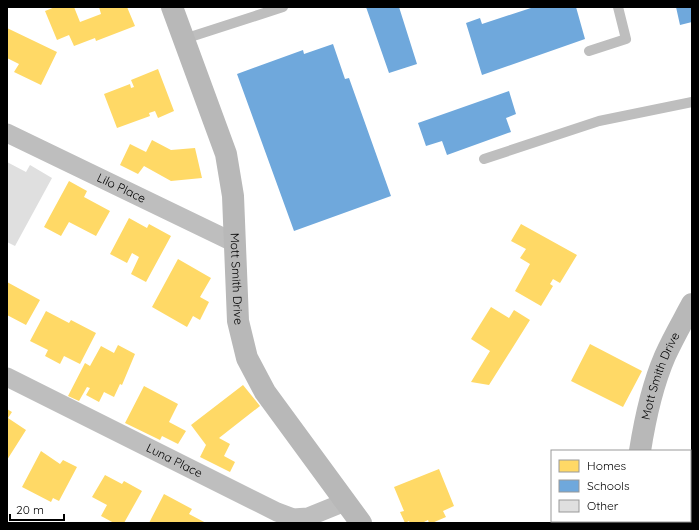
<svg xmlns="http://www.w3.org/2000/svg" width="699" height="530" font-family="Quicksand,sans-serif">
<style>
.homes{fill:#ffd966}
.schools{fill:#6fa8dc}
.building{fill:#dfdfdf}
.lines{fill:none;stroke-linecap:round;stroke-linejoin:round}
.lane{stroke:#bebebe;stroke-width:10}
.street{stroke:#bebebe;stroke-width:19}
.secondary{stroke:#b8b8b8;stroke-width:22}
.labels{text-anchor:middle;stroke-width:4;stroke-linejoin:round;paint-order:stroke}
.street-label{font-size:12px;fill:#000;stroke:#fff}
</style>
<rect width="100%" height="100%" fill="#fff"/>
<path class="homes" d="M55,7H74L80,22L101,14L99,7H127L135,26L96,41L95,38L74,46L69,35L57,40L45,11Z
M7,28L57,52L41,85L14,72L19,64L7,58Z
M158,69L174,111L158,118L155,111L149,113L150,116L117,128L104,94L130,84L131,88L134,87L131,80Z
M152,140L171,150L195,148L202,178L171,181L144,166L138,174L120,165L130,144L146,152Z
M69,181L87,191L84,197L110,211L96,236L69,222L61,236L44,227Z
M129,218L147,228L149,224L171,236L146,282L131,274L139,257L132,253L127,263L110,254Z
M521,224L577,255L560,283L553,279L550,284L553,286L541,306L515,291L530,264L520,258L526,249L511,241Z
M178,259L211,278L200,297L209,302L200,320L193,316L187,327L152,307Z
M7,282L40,300L26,325L7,315Z
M491,307L509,318L514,310L530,320L489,385L471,382L490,351L471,339Z
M46,311L69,323L71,320L96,333L80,364L64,356L60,364L45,356L48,350L30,341Z
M590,344L642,371L623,407L571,381Z
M118,345L135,354L122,385L120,384L114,397L104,392L99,402L86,395L90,388L87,387L79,401L68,396L85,363L90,366L101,346L114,353Z
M243,385L260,406L219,438L230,444L224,456L235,462L230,472L200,457L206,445L191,425Z
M144,386L178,404L169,422L186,431L178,444L162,436L160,440L125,423Z
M7,409L12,412L8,418L26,430L7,460Z
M41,451L60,464L63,460L77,467L59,501L53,498L51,502L22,487Z
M439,469L454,506L443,511L446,517L432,523H429L428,520L422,523H410L409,521L405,523L400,512L404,511L394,487Z
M105,475L122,484L124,481L142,491L124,523H114L101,516L107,505L92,497Z
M164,494L192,509L189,514L206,523H149Z"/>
<path class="schools" d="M366,7H399L417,64L389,73Z
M534,7H576L585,39L482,75L466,23L480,18L482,24Z
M676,7H692V22L680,25Z
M333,44L345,79L349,78L391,196L294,231L237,74L303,50L304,54Z
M509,91L516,114L506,118L511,132L447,155L442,141L426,146L418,123Z"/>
<path class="building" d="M7,162L26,172L30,165L52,178L15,246L7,242Z"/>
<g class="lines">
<path class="lane" d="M184,39L283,7
M589,51L626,39L618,7
M484,159L599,121L692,102"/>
<g class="street">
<path id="s1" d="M7,133L235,243"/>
<path id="s2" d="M7,377L277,512L293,518L308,517L345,502"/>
</g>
<g class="secondary">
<path id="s3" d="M172,7L226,154L233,196L238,321L247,358L265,392L361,523"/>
<path id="s4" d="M640,451C645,419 652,386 665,356C673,338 683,321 692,304"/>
<path d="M629,523L630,521"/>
</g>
</g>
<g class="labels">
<g class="street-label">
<text dy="4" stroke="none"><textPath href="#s1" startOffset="127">Lilo Place</textPath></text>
<text dy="4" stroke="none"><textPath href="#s3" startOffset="282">Mott Smith Drive</textPath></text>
<text dy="4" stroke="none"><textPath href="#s4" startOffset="78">Mott Smith Drive</textPath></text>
<text dy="4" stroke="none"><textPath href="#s2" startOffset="187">Luna Place</textPath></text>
</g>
</g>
<rect width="699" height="530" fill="none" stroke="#000000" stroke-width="16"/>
<rect x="551" y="450" width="140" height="72" fill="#ffffff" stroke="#999999"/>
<rect x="559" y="460" width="20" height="12" fill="#ffd966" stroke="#999999"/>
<text x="587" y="470" font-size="12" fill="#000000">Homes</text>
<rect x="559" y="480" width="20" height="12" fill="#6fa8dc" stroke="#999999"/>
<text x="587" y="490" font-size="12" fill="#000000">Schools</text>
<rect x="559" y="500" width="20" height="12" fill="#dfdfdf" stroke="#999999"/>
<text x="587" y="510" font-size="12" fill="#000000">Other</text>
<path d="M10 514v6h54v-6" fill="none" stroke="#000000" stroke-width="2"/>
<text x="16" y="514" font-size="12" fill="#000000" stroke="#ffffff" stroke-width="3" paint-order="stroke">20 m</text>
</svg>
